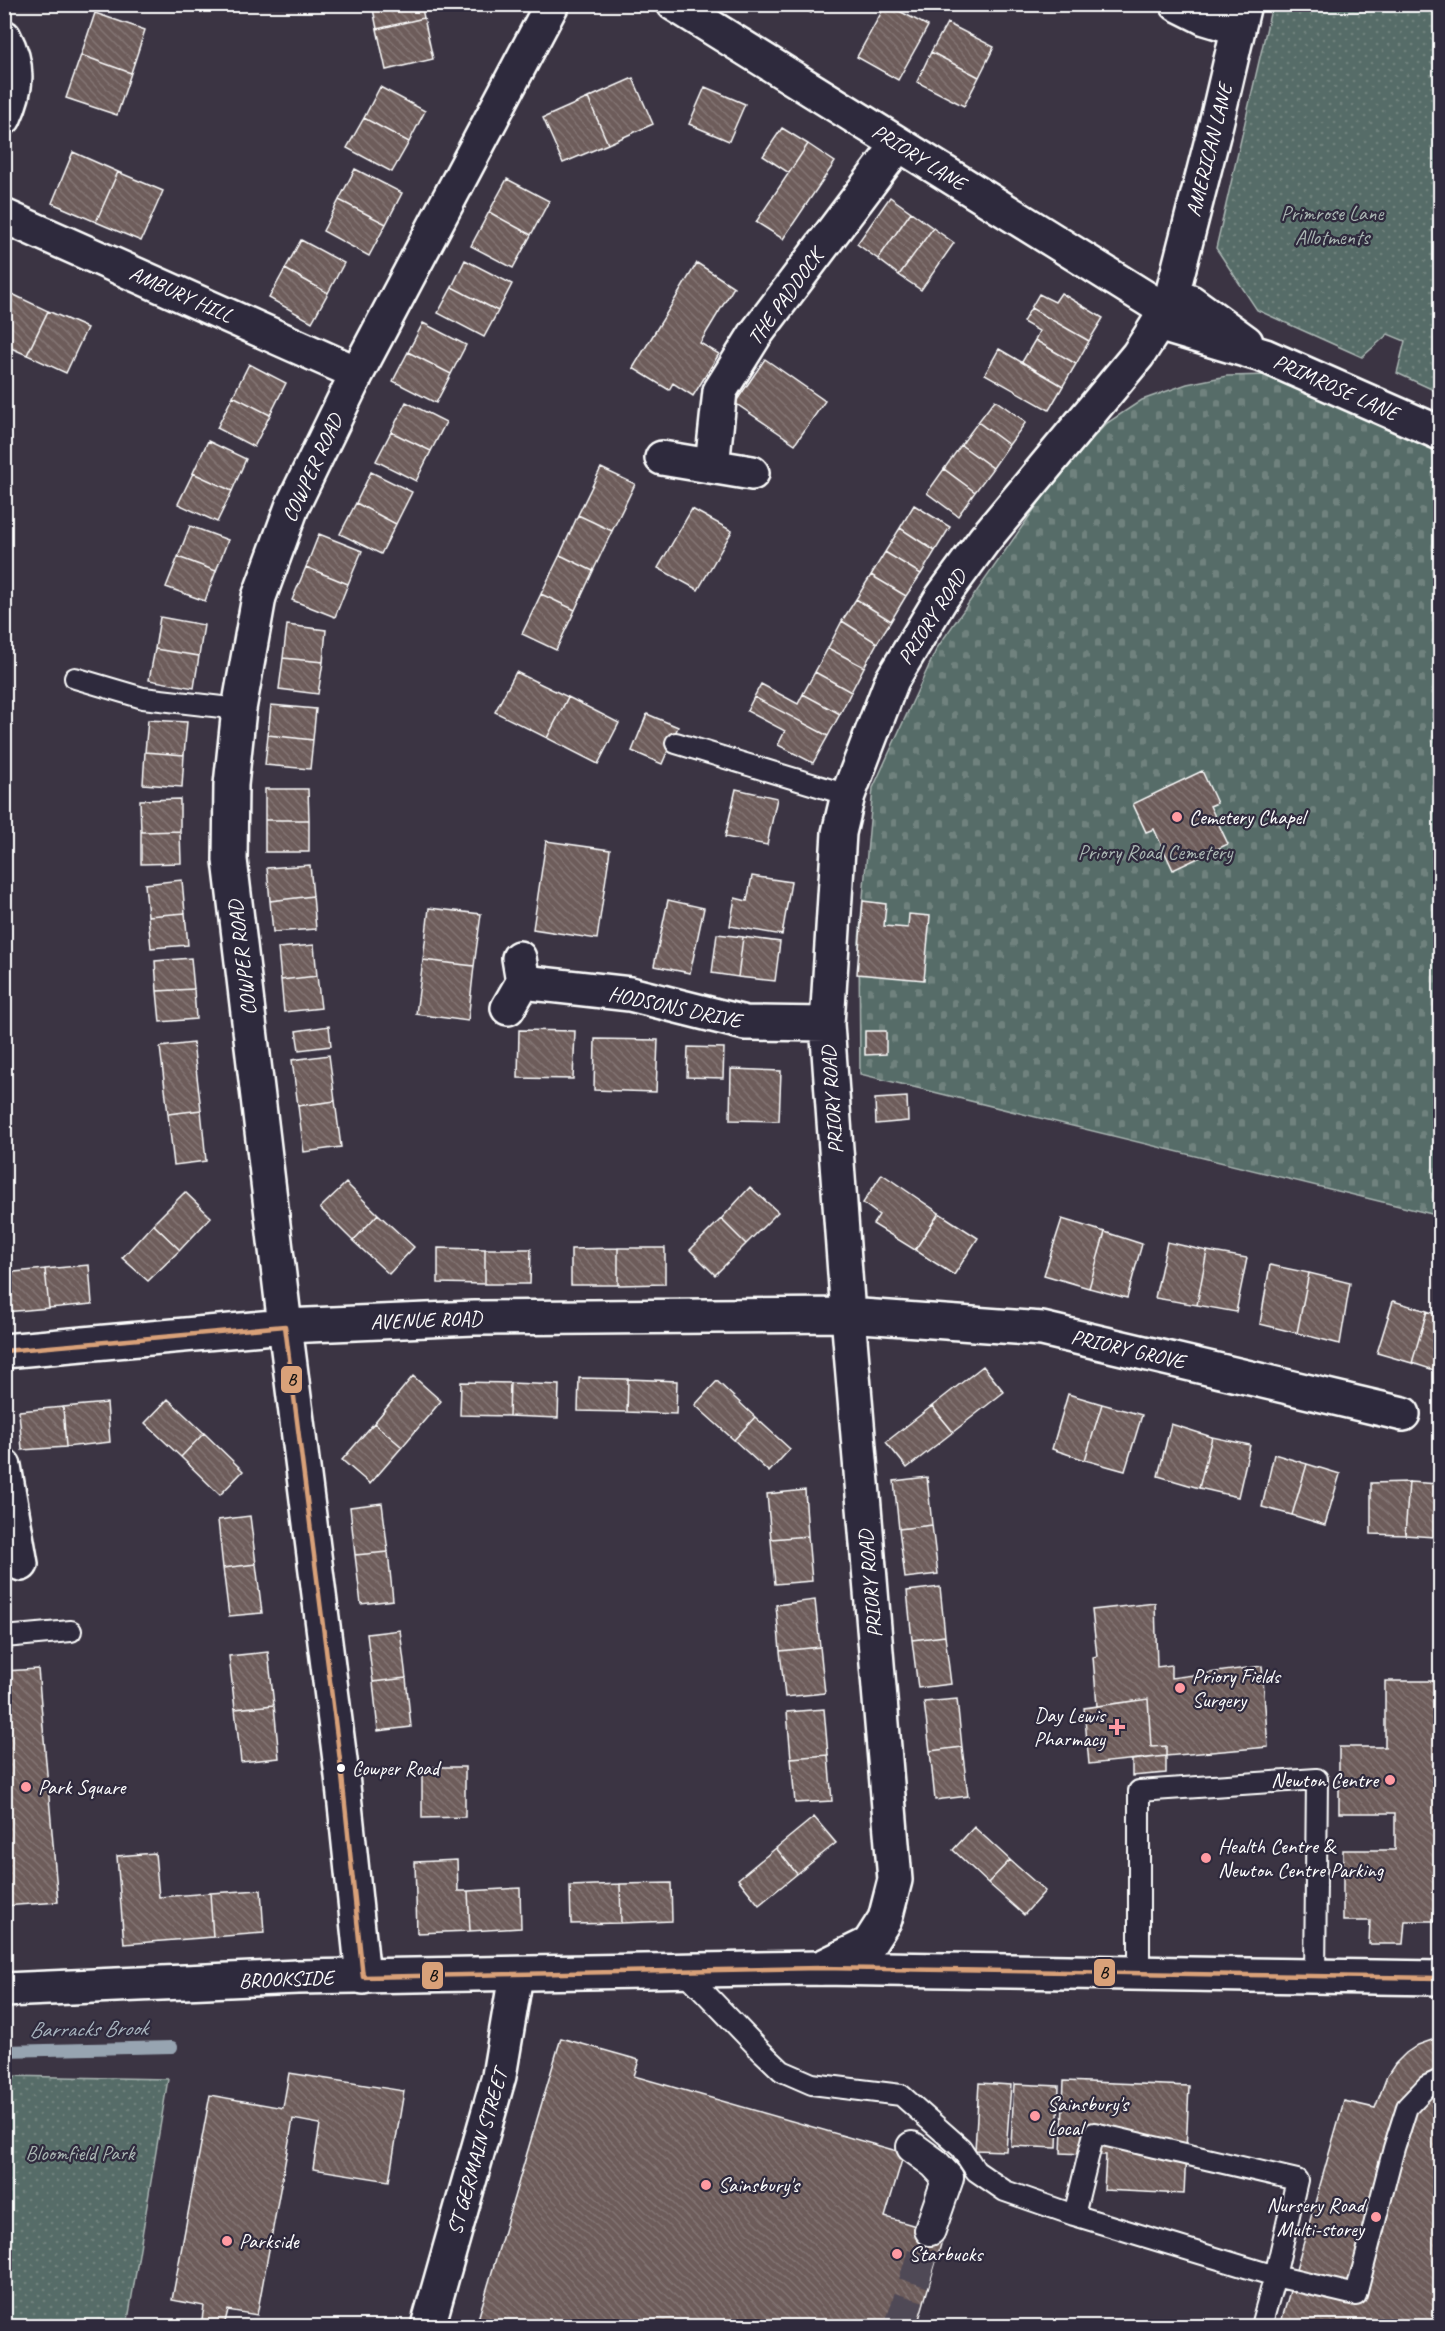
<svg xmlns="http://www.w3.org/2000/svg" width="1445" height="2331" font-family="Caveat,sans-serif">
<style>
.cemetery{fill:url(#cemetery-stones);stroke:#aab6b3;stroke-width:1.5}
.park{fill:url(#park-dots);stroke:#aab6b3;stroke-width:1.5}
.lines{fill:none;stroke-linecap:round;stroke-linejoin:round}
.stream{stroke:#97a4b1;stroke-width:12}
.building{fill:url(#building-back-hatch);stroke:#fff;stroke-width:1.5}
.pedestrian-tunnel{stroke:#4f4856;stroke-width:30;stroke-dasharray:30 15;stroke-linecap:butt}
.service-casing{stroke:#fff;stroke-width:24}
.pedestrian-casing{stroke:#fff;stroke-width:34}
.minor-casing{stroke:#fff;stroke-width:38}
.tertiary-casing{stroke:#fff;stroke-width:38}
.secondary-casing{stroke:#fff;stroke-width:38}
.service{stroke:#2f2a3d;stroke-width:20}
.pedestrian{stroke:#2f2a3d;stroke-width:30}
.minor{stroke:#2f2a3d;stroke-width:33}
.tertiary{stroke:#2f2a3d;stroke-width:33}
.secondary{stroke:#2f2a3d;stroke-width:33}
.bus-1-casing{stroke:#2f2a3d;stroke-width:9}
.bus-1{stroke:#d9a179;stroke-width:4.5}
.poi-dot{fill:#ff9aa2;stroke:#2f2a3d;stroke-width:2}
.bus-dot{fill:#fff;stroke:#2f2a3d;stroke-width:2}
.labels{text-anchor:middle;stroke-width:4.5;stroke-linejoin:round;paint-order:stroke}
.bus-label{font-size:20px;fill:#fff;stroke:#2f2a3d;text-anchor:start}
.street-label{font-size:21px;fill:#fff;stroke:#2f2a3d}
.park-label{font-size:21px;fill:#aab6b3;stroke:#2f2a3d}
.poi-label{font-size:21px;fill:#fff;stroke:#2f2a3d;text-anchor:start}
.water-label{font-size:22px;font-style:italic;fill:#a8b4be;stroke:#2f2a3d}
.line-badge{stroke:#2f2a3d;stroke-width:2}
.pale-badge-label{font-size:16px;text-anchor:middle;font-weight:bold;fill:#111}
</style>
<defs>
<pattern id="cemetery-stones" width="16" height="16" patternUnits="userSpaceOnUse" patternTransform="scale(1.5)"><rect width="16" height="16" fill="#566c67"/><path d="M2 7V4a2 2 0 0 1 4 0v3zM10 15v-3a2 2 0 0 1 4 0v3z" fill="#6f827e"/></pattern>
<pattern id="park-dots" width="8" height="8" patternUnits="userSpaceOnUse" patternTransform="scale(1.5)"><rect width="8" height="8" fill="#566c67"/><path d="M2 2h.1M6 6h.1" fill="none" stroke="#6f827e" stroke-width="1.8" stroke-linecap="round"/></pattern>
<pattern id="building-back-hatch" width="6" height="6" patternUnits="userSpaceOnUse" patternTransform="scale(1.5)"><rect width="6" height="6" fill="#6d5c5a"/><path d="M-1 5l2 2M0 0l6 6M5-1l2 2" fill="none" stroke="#837473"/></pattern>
</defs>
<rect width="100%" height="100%" fill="#3b3443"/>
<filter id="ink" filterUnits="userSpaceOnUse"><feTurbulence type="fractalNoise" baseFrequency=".0167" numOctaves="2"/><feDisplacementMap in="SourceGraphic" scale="12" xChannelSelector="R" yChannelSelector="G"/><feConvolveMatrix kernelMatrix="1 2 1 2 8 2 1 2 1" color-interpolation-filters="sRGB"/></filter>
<g filter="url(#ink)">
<path class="cemetery" d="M1270,375L1440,447V1216L860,1074L859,941L873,788L937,648L1059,474L1107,423L1142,400L1187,384L1227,376Z"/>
<path class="park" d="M1272,5H1440V393L1397,373L1405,341L1388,334L1362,357L1257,310L1216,248Z
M5,2076L168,2079L127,2326H5Z"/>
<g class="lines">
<path class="stream" d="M4,2051L172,2047"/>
</g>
<path class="building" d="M372,4H421L424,18L377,29Z
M796,4H815L811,13Z
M886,4L928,26L898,80L857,57Z
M95,13L145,30L131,73L81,55Z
M424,18L433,59L386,70L377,29Z
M947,23L994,47L979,77L931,52Z
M931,52L979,77L964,106L917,82Z
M81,55L131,73L117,115L66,98Z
M633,78L653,124L608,144L588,98Z
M380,87L425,111L409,142L364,118Z
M705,87L745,104L729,141L689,124Z
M588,98L608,144L563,163L543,118Z
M364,118L409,142L392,172L347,148Z
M782,128L808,144L789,173L763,156Z
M808,144L835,162L783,239L756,222Z
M73,152L118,172L96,222L52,203Z
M355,169L402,193L386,224L339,200Z
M118,172L163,191L141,241L96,222Z
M507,179L549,201L531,235L489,212Z
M890,197L911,212L878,259L857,244Z
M339,200L386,224L369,256L323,231Z
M489,212L531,235L513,268L471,246Z
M911,212L933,228L899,275L878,259Z
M933,228L954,243L921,290L899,275Z
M301,240L344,263L328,293L285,269Z
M465,260L512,284L498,311L452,287Z
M697,263L734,287L700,343L719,354L693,396L673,383L669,390L633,368Z
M285,269L328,293L312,322L269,298Z
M452,287L498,311L484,337L438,313Z
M10,293L48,311L27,355L4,345V304Z
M1061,293L1103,318L1089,341L1031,308L1039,294L1055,302Z
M1031,308L1089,341L1076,364L1035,340L1039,331L1023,322Z
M48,311L87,328L66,373L27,355Z
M423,323L466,345L451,374L408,352Z
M1035,340L1076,364L1063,386L1022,362Z
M999,349L1063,386L1049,410L985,374Z
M408,352L451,374L436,403L393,381Z
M765,359L825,401L795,444L735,403Z
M249,364L286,383L270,415L233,396Z
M233,396L270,415L254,447L217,428Z
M995,400L1026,422L1009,445L978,422Z
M406,402L446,422L431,451L391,432Z
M978,422L1009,445L993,468L961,445Z
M391,432L431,451L416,481L376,461Z
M208,441L246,459L232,491L193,473Z
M961,445L993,468L975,492L944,469Z
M601,468L635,484L612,531L578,515Z
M944,469L975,492L958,516L927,493Z
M371,472L412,492L396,524L356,503Z
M193,473L232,491L217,522L178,504Z
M356,503L396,524L381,554L340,534Z
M914,505L950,527L935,551L900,528Z
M692,509L732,531L698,590L658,568Z
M578,515L612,531L593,571L560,555Z
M190,526L228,540L216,571L178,557Z
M900,528L935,551L921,574L885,552Z
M319,534L362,551L348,584L306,567Z
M885,552L921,574L906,596L871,575Z
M560,555L593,571L575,610L541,594Z
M178,557L216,571L205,601L166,587Z
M306,567L348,584L335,617L292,600Z
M871,575L906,596L891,621L856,599Z
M541,594L575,610L556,650L522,634Z
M856,599L891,621L877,643L842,621Z
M160,617L204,625L199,656L155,649Z
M842,621L877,643L864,667L828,648Z
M287,625L326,630L323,662L283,658Z
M828,648L864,667L851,692L815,672Z
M155,649L199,656L194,688L149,680Z
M283,658L323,662L318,694L279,689Z
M516,672L568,697L547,738L495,712Z
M815,672L851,692L840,714L803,694Z
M761,684L798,704L803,694L840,714L828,736L754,697Z
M568,697L619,723L598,764L547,738Z
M754,697L828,736L813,763L778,745L785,731L747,711Z
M271,705L316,709L313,740L268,735Z
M647,714L678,727L662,764L632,751Z
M148,720L187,722L184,755L145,752Z
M268,735L313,740L310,769L265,765Z
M145,752L184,755L182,787L143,784Z
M1202,771L1217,803L1210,806L1228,844L1173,870L1154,829L1146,832L1133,804Z
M265,789H308L309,820H265Z
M736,789L777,798L767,845L725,837Z
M180,799V831L141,832L140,800Z
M265,820H309V852H265Z
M180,831L181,863L141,864V832Z
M546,841L610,850L597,939L533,929Z
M310,865L313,896L270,901L267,868Z
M752,876L791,882L782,935L730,926L735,898L747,901Z
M182,880L185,913L148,916L145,884Z
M313,896L316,929L273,932L270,901Z
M668,900L704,908L690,973L654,966Z
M863,901L886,904L884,926L908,928L909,914L930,916L924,980L857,974Z
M429,908L481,914L474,966L423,960Z
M185,913L188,945L151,948L148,916Z
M717,934L743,937L738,977L712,973Z
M743,937L780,942L775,981L738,977Z
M314,945L317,976L281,980L278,948Z
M191,958L194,989L157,991L155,961Z
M423,960L474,966L468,1021L416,1014Z
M317,976L321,1008L284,1012L281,980Z
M194,989L196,1019L160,1022L157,991Z
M329,1026L331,1046L299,1050L296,1031Z
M519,1030L575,1031L573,1079L518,1078Z
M865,1031H886V1054L865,1055Z
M595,1039L658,1040L656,1092L594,1090Z
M193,1043L201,1110L168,1114L160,1047Z
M688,1047L724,1048L723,1078L687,1077Z
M329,1055L335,1101L298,1106L292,1060Z
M731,1069L781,1071L779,1121L730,1120Z
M907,1097L908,1121L876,1124L875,1099Z
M335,1101L341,1147L304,1152L298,1106Z
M201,1110L206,1161L174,1165L168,1114Z
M882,1174L939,1213L915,1250L873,1224L879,1215L863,1203Z
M346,1183L378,1214L353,1241L320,1208Z
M750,1187L778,1212L746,1244L721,1219Z
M185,1192L211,1217L180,1250L153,1224Z
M939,1213L978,1238L954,1275L915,1250Z
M378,1214L414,1247L389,1274L353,1241Z
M721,1219L746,1244L715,1275L690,1250Z
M1062,1219L1105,1232L1089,1288L1044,1275Z
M153,1224L180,1250L148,1281L122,1258Z
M1105,1232L1142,1244L1127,1298L1089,1288Z
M1167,1242L1207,1251L1197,1305L1155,1298Z
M438,1248L485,1249V1284L438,1283Z
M618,1248H665V1284L618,1285Z
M618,1248V1285H571V1249Z
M485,1249H531L530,1284H485Z
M1207,1251L1247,1258L1236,1312L1197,1305Z
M89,1265L92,1304L49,1308L45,1269Z
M1270,1265L1309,1273L1297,1333L1260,1324Z
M45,1269L49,1308L5,1312L4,1273Z
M1309,1273L1350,1283L1340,1344L1297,1333Z
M1393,1301L1427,1311L1412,1363L1377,1353Z
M1427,1311L1440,1316V1372L1412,1363Z
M983,1366L1004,1392L953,1432L932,1406Z
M413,1376L441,1401L402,1447L374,1423Z
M579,1378L628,1379L627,1412L578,1411Z
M628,1379L677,1381L676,1414L627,1412Z
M717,1381L755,1417L734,1440L695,1405Z
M461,1382L510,1383L509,1416L460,1415Z
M510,1383L559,1385L558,1418L509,1416Z
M1068,1394L1102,1404L1085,1460L1052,1449Z
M168,1399L204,1433L181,1457L145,1423Z
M107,1403L110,1442L66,1447L63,1407Z
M1102,1404L1142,1415L1125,1471L1085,1460Z
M932,1406L953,1432L907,1468L886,1442Z
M63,1407L66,1447L22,1450L19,1411Z
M755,1417L790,1449L769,1472L734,1440Z
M374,1423L402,1447L370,1484L342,1460Z
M1171,1424L1212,1437L1199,1488L1158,1476Z
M204,1433L243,1471L220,1495L181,1457Z
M1212,1437L1250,1445L1238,1497L1199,1488Z
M1274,1454L1307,1464L1292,1515L1262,1507Z
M1307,1464L1340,1474L1325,1525L1292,1515Z
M927,1477L932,1525L899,1529L894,1481Z
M1409,1482L1405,1535L1371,1534V1483Z
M1409,1482L1439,1484L1434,1537L1405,1535Z
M805,1490L808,1536L771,1539L767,1494Z
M382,1503L388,1552L355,1555L350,1507Z
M250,1516L256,1564L223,1568L218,1520Z
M932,1525L938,1574L905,1578L899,1529Z
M808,1536L812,1581L775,1584L771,1539Z
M388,1552L393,1600L361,1604L355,1555Z
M256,1564L262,1613L229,1616L223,1568Z
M940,1587L945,1636L912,1640L907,1591Z
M815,1600L820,1647L780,1651L776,1605Z
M1155,1603L1157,1667L1171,1665V1678L1262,1666L1268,1747L1166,1756V1746L1151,1747L1148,1699L1097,1706L1093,1657L1097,1656L1092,1610Z
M400,1630L406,1678L373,1682L367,1634Z
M945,1636L951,1684L918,1688L912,1640Z
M820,1647L825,1693L785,1697L780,1651Z
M268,1652L274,1705L235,1709L229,1656Z
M38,1669L58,1902L4,1906V1671Z
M406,1678L411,1727L378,1731L373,1682Z
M1385,1681H1440V1921H1405L1403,1944H1369L1370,1921H1343V1850H1395V1813H1339V1747H1385Z
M957,1699L962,1747L930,1751L924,1702Z
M1148,1699L1151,1747L1166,1746V1756L1089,1764L1084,1708Z
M274,1705L279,1758L241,1762L235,1709Z
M824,1709L828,1755L791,1758L787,1712Z
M962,1747L968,1796L935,1800L930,1751Z
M828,1755L832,1801L795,1803L791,1758Z
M1166,1756V1773L1132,1776V1760Z
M422,1767H465V1817L422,1818Z
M814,1817L836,1843L797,1874L776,1848Z
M974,1827L1010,1860L988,1883L953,1850Z
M776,1848L797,1874L759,1905L738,1879Z
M155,1853L159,1897L210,1893L213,1937L124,1944L117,1856Z
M457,1860L458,1891H468L470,1931L417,1933L415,1862Z
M1010,1860L1045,1891L1024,1915L988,1883Z
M671,1883L672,1921L621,1923L620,1884Z
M620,1884L621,1923L571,1924L570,1886Z
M520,1888L521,1928L470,1931L468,1891Z
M261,1890L264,1933L213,1937L210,1893Z
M1440,2037V2326H1280L1344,2101L1375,2108L1387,2076L1395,2064L1406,2053L1418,2045Z
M561,2038L639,2060L634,2076L904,2153L885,2217L944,2234L917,2326H476Z
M289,2073L404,2091L389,2181L313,2169L320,2124L293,2119L257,2315L228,2310L224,2326H201L204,2306L172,2300L210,2095L283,2108Z
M1064,2081L1189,2086L1184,2194L1104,2190L1106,2155L1061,2153Z
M979,2083L1011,2085L1006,2151L975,2150Z
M1014,2084L1059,2086L1057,2148L1011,2146Z"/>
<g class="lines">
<path class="pedestrian-tunnel" d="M900,2326L930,2230"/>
<defs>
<path id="service" d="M75,678L143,698L239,709
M676,743L848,795
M4,1637L71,1631
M685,1972L760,2050L782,2071L812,2084L901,2095L961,2148L976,2171L1005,2191L1074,2215L1275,2276L1356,2295L1394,2148L1407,2107L1427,2086L1440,2080
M1139,1973V1791L1317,1779L1315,1975
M1074,2215L1094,2133L1297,2180L1275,2276L1261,2326"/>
<path id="pedestrian" d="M912,2147L934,2163L948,2178L930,2230"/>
<path id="minor" d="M674,4L1165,310
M1177,4L1205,18L1238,28
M4,37C20,67 17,89 4,118
M4,216L357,373
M662,458L752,473
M712,466L720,391L755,335L898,145
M523,982L630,994L745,1023L827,1024
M508,1008L523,982L519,958
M4,1351L285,1326L474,1318L848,1315L1042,1329L1403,1414
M4,1466L21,1564
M820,1968L869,1944L885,1919L895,1880L848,1315L827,1024L839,833L848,795L892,680L942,597L984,540L1138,355L1158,324
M363,1977L342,1776L285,1326L230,860L231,785L239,709L259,597L292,507L357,373L552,4
M428,2326L499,2076L516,1975"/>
<path id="tertiary" d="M1244,4L1216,124L1172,295L1158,324L1265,356L1440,433
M1172,295L1191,302L1246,342"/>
<path id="secondary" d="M4,1990L298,1977L820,1968L1440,1978"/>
</defs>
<use href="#service" class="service-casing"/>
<use href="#pedestrian" class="pedestrian-casing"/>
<use href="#minor" class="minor-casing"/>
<use href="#tertiary" class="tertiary-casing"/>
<use href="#secondary" class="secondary-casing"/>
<use href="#service" class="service"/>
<use href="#pedestrian" class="pedestrian"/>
<use href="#minor" class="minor"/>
<use href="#tertiary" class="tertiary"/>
<use href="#secondary" class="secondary"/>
<defs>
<path id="bus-1" d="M4,1351L285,1326L342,1776L363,1977L820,1968L1440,1978"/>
</defs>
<use href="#bus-1" class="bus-1-casing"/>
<use href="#bus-1" class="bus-1"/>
</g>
</g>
<g class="poi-dot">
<circle cx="1177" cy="817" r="6"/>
<circle cx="1180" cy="1688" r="6"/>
<path d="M1114 1718h6v6h6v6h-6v6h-6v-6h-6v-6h6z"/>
<circle cx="1390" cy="1780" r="6"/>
<circle cx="26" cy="1787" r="6"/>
<circle cx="1206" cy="1858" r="6"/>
<circle cx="1035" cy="2116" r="6"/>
<circle cx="706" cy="2185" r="6"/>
<circle cx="1376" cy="2217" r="6"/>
<circle cx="227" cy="2241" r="6"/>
<circle cx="897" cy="2254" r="6"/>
</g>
<circle class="bus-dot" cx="341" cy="1768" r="5"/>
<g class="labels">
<g class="bus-label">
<text x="352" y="1775">Cowper Road</text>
</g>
<g class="street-label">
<text transform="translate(1209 150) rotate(-76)" y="7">AMERICAN LANE</text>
<text transform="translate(919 157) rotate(32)" y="7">PRIORY LANE</text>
<text transform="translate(181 294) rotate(24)" y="7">AMBURY HILL</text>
<text transform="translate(785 297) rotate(-54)" y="7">THE PADDOCK</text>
<text transform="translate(1336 387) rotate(24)" y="7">PRIMROSE LANE</text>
<text transform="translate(312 468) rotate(-65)" y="7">COWPER ROAD</text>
<text transform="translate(932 617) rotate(-57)" y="7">PRIORY ROAD</text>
<text transform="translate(242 958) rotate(-97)" y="7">COWPER ROAD</text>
<text transform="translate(675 1007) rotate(12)" y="7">HODSONS DRIVE</text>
<text transform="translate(832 1100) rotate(-94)" y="7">PRIORY ROAD</text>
<text transform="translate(426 1320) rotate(-2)" y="7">AVENUE ROAD</text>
<text transform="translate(1128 1349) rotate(13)" y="7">PRIORY GROVE</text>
<text transform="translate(870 1584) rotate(-95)" y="7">PRIORY ROAD</text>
<text transform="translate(286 1979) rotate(-2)" y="7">BROOKSIDE</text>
<text transform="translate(477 2152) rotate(-74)" y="7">ST GERMAIN STREET</text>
</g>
<g class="park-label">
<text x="1332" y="220">Primrose Lane<tspan x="1332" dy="24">Allotments</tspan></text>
<text x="1155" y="859">Priory Road Cemetery</text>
<text x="80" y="2160">Bloomfield Park</text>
</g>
<g class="poi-label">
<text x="1189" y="824">Cemetery Chapel</text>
<text x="1192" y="1683">Priory Fields<tspan x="1192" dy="24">Surgery</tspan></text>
<text x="1105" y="1722" text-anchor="end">Day Lewis<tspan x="1105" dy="24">Pharmacy</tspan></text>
<text x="1378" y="1787" text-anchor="end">Newton Centre</text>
<text x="38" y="1794">Park Square</text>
<text x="1218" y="1853">Health Centre &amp;<tspan x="1218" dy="24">Newton Centre Parking</tspan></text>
<text x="1047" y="2111">Sainsbury's<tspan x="1047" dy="24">Local</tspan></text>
<text x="718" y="2192">Sainsbury's</text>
<text x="1364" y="2212" text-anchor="end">Nursery Road<tspan x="1364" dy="24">Multi-storey</tspan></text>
<text x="239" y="2248">Parkside</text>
<text x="909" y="2261">Starbucks</text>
</g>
<g class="water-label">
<text transform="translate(88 2028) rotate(-1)" y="8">Barracks Brook</text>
</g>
</g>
<g class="line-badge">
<rect x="280" y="1365" width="23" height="29" rx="6" fill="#d9a179"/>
<rect x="1093" y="1958" width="23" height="29" rx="6" fill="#d9a179"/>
<rect x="421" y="1961" width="23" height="29" rx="6" fill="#d9a179"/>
</g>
<g class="pale-badge-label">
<text x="292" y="1385">B</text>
<text x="1104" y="1978">B</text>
<text x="433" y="1981">B</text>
</g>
<rect width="1445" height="2331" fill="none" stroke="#2f2a3d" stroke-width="24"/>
<rect x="12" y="12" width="1421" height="2307" fill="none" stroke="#fff" stroke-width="2" filter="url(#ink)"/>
</svg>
